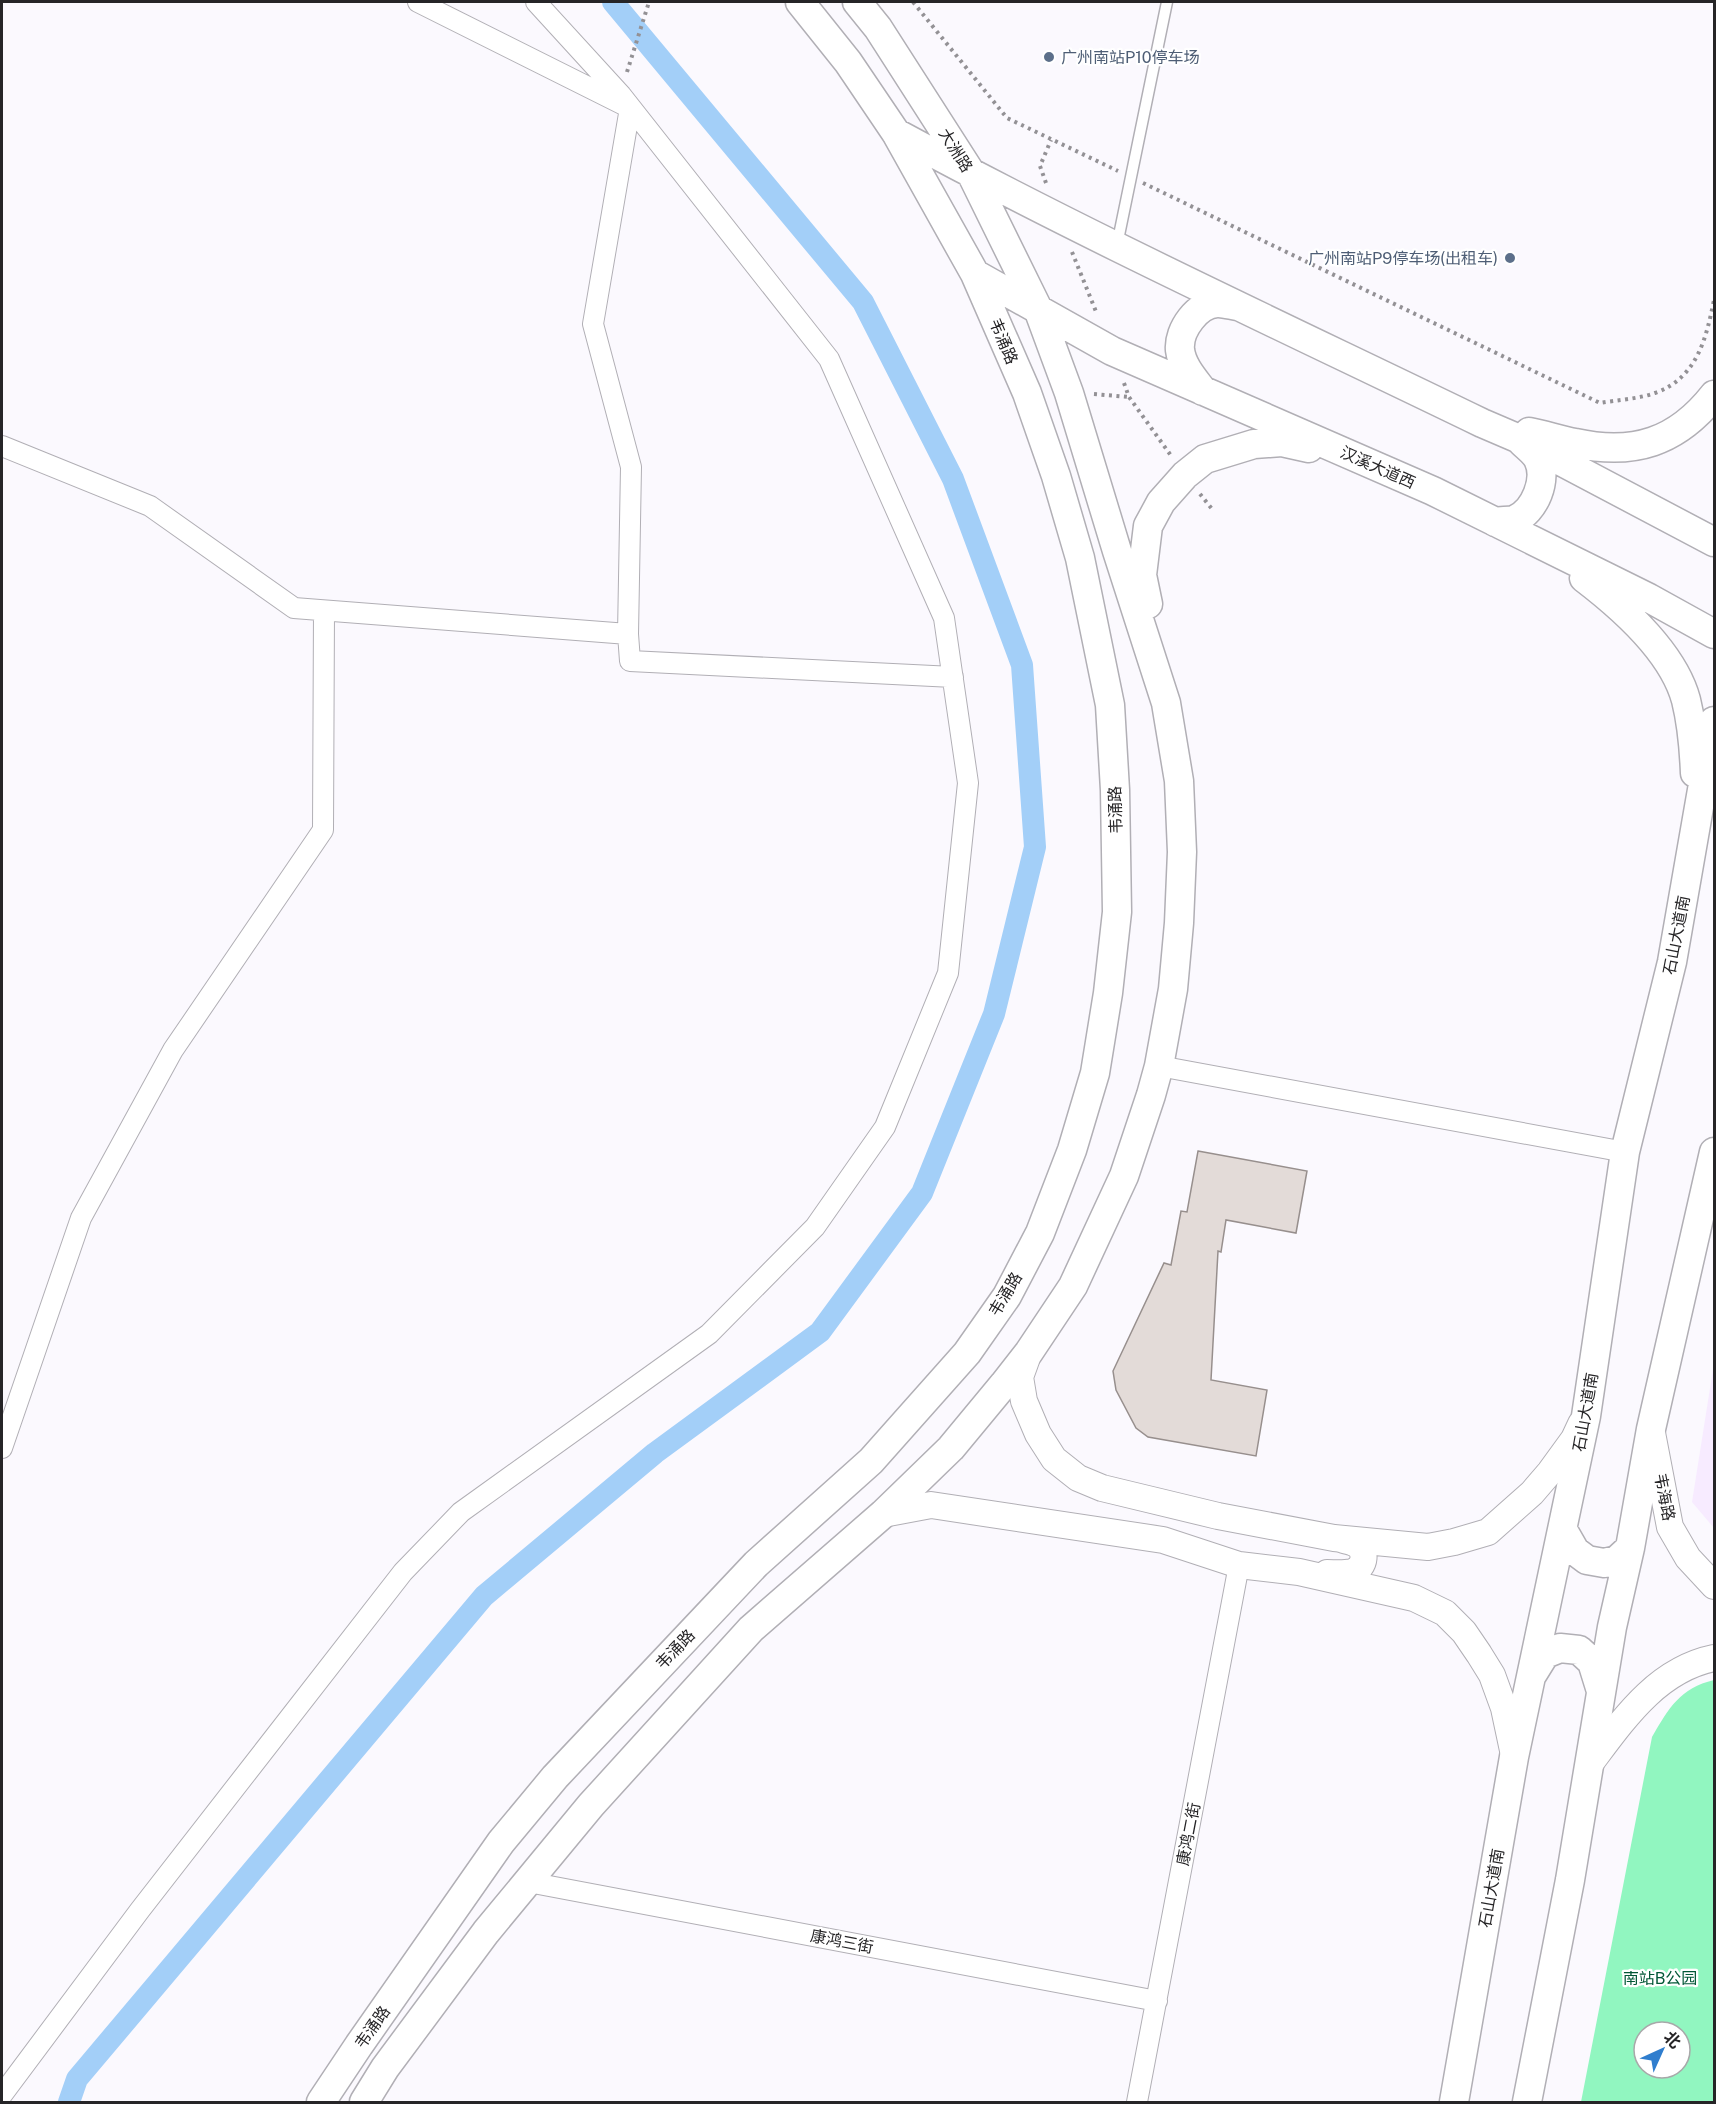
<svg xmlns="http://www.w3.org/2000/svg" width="1716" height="2104" font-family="'Public Sans','Noto Sans SC',sans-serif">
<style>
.commercial{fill:#f7ebff}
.green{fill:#91f6c0;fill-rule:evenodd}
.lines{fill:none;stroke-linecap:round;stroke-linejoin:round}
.canal{stroke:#a3cff8;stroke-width:22}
.building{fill:#e3dbd8;stroke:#978f8d;stroke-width:1.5}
.service-casing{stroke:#b1afb5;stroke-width:13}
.minor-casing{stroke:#b1afb5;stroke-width:22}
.tertiary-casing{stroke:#b1afb5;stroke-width:28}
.secondary-casing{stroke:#b1afb5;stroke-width:31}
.path{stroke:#939195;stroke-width:4;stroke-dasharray:3 4.5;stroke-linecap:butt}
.service{stroke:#fff;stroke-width:10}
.minor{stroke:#fff;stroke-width:20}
.tertiary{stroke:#fff;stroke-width:26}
.secondary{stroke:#fff;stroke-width:28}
.service-dot{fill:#5c6f8a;stroke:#fff;stroke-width:2}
.labels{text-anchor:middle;stroke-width:4.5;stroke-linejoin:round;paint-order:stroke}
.service-label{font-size:16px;fill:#4e5e75;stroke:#fff;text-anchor:start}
.street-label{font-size:16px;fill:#262527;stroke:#fff}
.park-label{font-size:16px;fill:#015736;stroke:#fff}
</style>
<rect width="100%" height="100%" fill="#fbf9fe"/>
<path class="commercial" d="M1714,1363V1528L1692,1502Z"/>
<path class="green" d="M1714,1680V2102H1581L1652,1737C1669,1708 1680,1688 1714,1680ZM1644,2032H1680V2068H1644Z"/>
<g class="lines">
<path class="canal" d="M69,2102L77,2079L484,1596L655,1453L820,1332L922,1193L994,1014L1035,847L1022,665L953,479L863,302L613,2"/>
</g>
<path class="building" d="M1198,1151L1307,1171L1296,1233L1226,1220L1221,1252L1218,1251L1211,1380L1267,1390L1256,1456L1148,1437L1136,1428L1116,1390L1113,1371L1164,1263L1171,1265L1181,1211L1187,1212Z"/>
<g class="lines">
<defs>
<path id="service" d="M1117,245L1167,2"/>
<path id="minor" d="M418,2L630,108L593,324L631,467L628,634
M2,446L150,506L294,608L628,634L630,661L953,677
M1159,1066L1625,1152
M2,1448L81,1218L173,1050L323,830L324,611
M528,1882L1157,2001
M2,2095L140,1910L403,1572L461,1512L709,1334L815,1227L885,1127L948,973L968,783L944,618L829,359L621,95L536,2
M1137,2102L1239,1565"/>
<path id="tertiary" d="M1029,1352L1020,1377L1024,1401L1038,1434L1054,1459L1078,1478L1102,1488L1218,1516L1334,1538L1428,1547L1454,1542L1488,1532L1532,1493L1550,1472L1574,1439L1581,1424
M1652,1433L1670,1527L1688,1558L1714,1586
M883,1514L931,1505L1163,1540L1239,1565L1299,1572L1414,1598L1445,1613L1464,1632L1479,1654L1492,1675L1504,1708L1514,1755
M1327,1573C1335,1573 1344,1574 1352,1572C1366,1568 1368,1549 1354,1543C1350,1541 1344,1540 1340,1539
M1589,1765C1623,1720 1656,1670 1714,1658"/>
<path id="secondary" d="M896,133C1088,237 1286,328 1482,423L1517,438L1714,542
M975,274L1112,351L1433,491L1649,598L1714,634
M1203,391C1194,379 1182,366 1180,350C1178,330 1198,303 1218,303C1224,303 1231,305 1237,306
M1529,432C1545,435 1559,440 1575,443C1634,456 1677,442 1714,395
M1495,522C1501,521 1508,521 1514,520C1535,512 1548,479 1538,459C1535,453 1527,447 1522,442
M1584,578C1622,607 1673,652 1686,700C1692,724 1694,749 1695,773
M1148,604L1142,575L1148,526L1161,502L1185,475L1205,459L1254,444L1282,442L1309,448
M1563,1530L1575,1551L1587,1560L1604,1563L1617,1560L1630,1548
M1532,1675L1545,1654L1560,1648L1579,1650L1592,1662L1601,1691
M321,2102L359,2045L501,1842L555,1777L756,1564L871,1461L967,1353L1007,1296L1040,1233L1072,1150L1095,1073L1108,993L1117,912L1115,790L1110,705L1080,558L1056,476L1027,393L975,274L896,133L848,62L800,2
M364,2102L385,2068L486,1932L591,1805L751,1629L883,1514L951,1448L1004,1384L1029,1352L1073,1286L1124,1176L1151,1095L1159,1066L1173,989L1179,923L1182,852L1179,781L1166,703L1117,551L1069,393L1038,309L971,173L878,28L857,2
M1454,2102L1514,1757L1586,1416L1625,1152L1672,962L1714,721
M1527,2102L1570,1880L1612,1627L1630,1548L1651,1429L1714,1152"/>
</defs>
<use href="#service" class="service-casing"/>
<use href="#minor" class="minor-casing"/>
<use href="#tertiary" class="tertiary-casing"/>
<use href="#secondary" class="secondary-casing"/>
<path class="path" d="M913,2L1007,118L1118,171
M627,72L649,2
M1046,183L1040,166L1051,140
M1143,183L1600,403C1617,400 1638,399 1655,393C1697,378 1706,339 1714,300
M1072,252L1097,314
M1124,383L1129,397L1172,457
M1094,394L1129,397
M1200,494L1212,509"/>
<use href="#service" class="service"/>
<use href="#minor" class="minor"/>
<use href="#tertiary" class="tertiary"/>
<use href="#secondary" class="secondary"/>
</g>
<g class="service-dot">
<circle cx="1049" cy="57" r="6"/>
<circle cx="1510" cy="258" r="6"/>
</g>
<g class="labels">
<g class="service-label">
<text x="1061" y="63">广州南站P10停车场</text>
<text x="1498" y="264" text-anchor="end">广州南站P9停车场(出租车)</text>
</g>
<g class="street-label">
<text transform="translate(956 150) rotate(58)" y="6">大洲路</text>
<text transform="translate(1004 341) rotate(67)" y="6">韦涌路</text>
<text transform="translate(1378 467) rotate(24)" y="6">汉溪大道西</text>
<text transform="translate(1115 810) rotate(-92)" y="6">韦涌路</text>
<text transform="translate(1676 935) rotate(-79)" y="6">石山大道南</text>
<text transform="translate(1005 1294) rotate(-59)" y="6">韦涌路</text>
<text transform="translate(1585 1412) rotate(-80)" y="6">石山大道南</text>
<text transform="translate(1665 1497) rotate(79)" y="6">韦海路</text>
<text transform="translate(675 1649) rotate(-46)" y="6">韦涌路</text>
<text transform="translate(1188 1834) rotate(-79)" y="6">康鸿二街</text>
<text transform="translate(1491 1888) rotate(-80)" y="6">石山大道南</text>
<text transform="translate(842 1941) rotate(11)" y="6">康鸿三街</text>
<text transform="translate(372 2027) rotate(-55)" y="6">韦涌路</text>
</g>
<g class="park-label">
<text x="1660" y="1984">南站B公园</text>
</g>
</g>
<rect width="1716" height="2104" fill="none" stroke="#262527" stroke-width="6"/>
<g transform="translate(1662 2050) rotate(45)"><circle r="28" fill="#ffffff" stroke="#a8a8a9" stroke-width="1.5"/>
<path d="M0-4.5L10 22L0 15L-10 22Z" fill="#307ece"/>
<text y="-9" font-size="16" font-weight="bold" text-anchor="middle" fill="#262527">北</text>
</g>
</svg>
